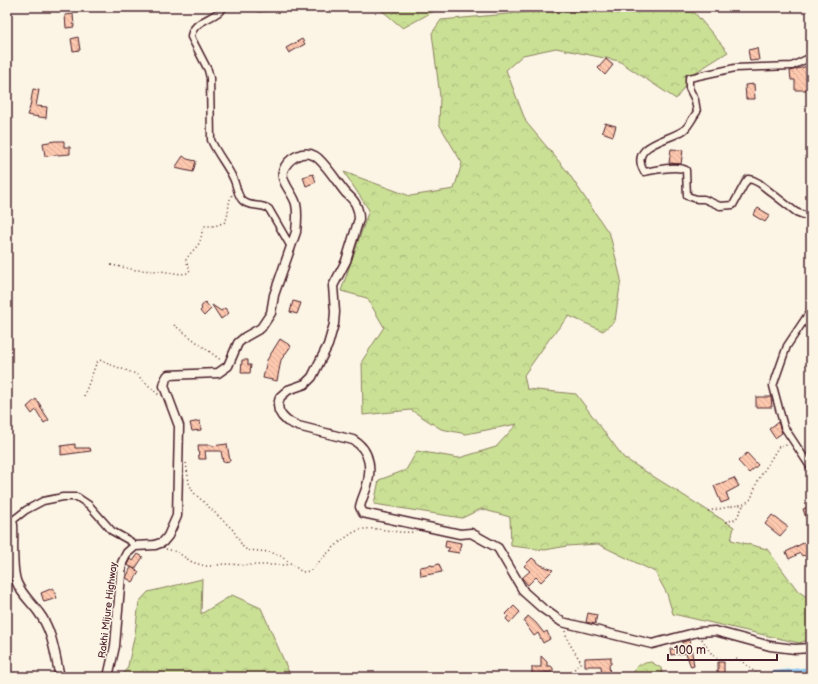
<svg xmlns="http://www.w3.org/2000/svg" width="818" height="684" font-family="'Balsamiq Sans',sans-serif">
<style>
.forest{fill:url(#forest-crowns);stroke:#8a8060}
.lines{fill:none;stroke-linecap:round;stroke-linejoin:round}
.canal{stroke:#92c8f0;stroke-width:8}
.building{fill:url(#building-back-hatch);stroke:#4a1f2b}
.minor-casing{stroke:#4a1f2b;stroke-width:9}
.secondary-casing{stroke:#4a1f2b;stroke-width:11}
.path{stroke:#4a1f2b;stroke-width:1.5;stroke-dasharray:1 3;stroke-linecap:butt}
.minor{stroke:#fcf5e5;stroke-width:6}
.secondary{stroke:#fcf5e5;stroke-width:8}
.labels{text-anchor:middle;stroke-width:3;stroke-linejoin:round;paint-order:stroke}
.street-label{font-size:10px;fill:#4a1f2b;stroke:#fcf5e5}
</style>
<defs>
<pattern id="forest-crowns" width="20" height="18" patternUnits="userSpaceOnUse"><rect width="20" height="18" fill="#cae095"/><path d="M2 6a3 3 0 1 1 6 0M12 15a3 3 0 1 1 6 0" fill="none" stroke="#afc081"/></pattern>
<pattern id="building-back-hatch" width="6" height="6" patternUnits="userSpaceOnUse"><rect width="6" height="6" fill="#fdc8ae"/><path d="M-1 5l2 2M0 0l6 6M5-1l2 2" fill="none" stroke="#daab96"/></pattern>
</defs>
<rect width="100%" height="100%" fill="#fcf5e5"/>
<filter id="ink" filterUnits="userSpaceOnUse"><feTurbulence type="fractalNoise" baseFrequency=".025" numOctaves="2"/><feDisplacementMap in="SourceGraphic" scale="8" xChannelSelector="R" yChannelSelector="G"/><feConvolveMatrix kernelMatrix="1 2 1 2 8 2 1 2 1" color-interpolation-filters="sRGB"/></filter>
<g filter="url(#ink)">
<path class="forest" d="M244,7H310L259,12Z
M375,7H456L434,11L403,28C393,21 386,12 375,7Z
M612,11L694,12L728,52L693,74L676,99L619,61L556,48L523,55L506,70L526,122L567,171L610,235L621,279L615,321L603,331L569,316L550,338L524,375L527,389L576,394L624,458L734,527L731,540L767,549L798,591L811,600V639L799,643L673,614L667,594L655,572L598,544L567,546L545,550L511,546L510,517L481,509L462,518L374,504L379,480L406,470L417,451L459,458L496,447L517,424L466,434L441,429L411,410L363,415L362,361L384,327L367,298L341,291L369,210L344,172L410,196L454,189L462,163L439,124L440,97L432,33L441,20L530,12Z
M202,579L201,614L232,595L261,608L291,677H122L128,666L135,633L139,602L148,592Z
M651,662L661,668L663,677H632C636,664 639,664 651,662Z"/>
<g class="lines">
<path class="canal" d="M772,677L774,675L811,671"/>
</g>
<path class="building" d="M73,14L74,27L66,28L65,15Z
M78,37L80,50L73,51L71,39Z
M302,39L305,44L289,53L286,48Z
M757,48L759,60L750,61L748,50Z
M606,59L613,65L605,75L598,68Z
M811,65V90H795V80H791L790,71Z
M754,84L755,99H746L745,85Z
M33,89L39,90L36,106L47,107L46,118L27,115L30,107Z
M605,123L616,126L613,136L602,132Z
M55,141H64V147H70V154L45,156L43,143Z
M671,149L683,150L681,164L669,163Z
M183,156L187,159L196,161L193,172L175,168Z
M313,174L316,182L306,186L303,177Z
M758,208L770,215L765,222L753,215Z
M293,301L301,303L297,314L290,312Z
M205,302L211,309L204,316L200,311L202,309L201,307Z
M212,305L221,311L225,308L229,313L221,319Z
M280,339L291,346L281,360L277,381L263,378L267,360Z
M242,360H248V365H251L250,373H241Z
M756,397H771L772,407H756Z
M36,399L41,406H40L49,420L44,423L36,410L32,414L27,407Z
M200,421L201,430L192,431L190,423Z
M778,422L782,433L775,438L769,429Z
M75,444V448H90L91,451L61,455V446Z
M227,444L230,461L223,462L221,451H205L206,459H199L198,445H212V446Z
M747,453L758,465L749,473L738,461Z
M734,478L739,486L726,493L729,500L721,503L714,486Z
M808,507L811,516L810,530L803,509Z
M772,515L788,527L780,536L765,524Z
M446,540L461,543L459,553L447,551L450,548L445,547Z
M807,541L811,550V562L804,555L802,556L800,553L789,559L786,552Z
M138,554L143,557L135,569L127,565L130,559L133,561Z
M532,558L541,565L553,570L541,582L536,577L528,585L522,578L530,571L524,566Z
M439,564L442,572L421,576L420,567L432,565V566Z
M131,567L139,572L133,582L126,578Z
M53,588L57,598L44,602L41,593Z
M514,606L520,612L510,623L506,619L508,616L506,614Z
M588,613L597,615L595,624L586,622Z
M528,616L536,623L544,633L547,631L550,639L543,643L538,633L534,636L524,622Z
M690,640L694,666L691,667L686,653L671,655L670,649L683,648L682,642Z
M541,656L547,662V666H551L553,668V672L532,674V667H541Z
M611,657V664H609L610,677H602L601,666H585V658Z
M718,662H724V677H718Z"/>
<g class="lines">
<defs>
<path id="minor" d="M224,7C216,19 192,20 191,37L208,70L210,78L211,140C217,154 227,165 233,178C237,186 237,196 243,201C251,208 261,203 269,209L291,247
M811,57L792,66L735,68L689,78V88L695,100L697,112C693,117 689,126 684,130C669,141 628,144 644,172C656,170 676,165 686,170L687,196L697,199H704L720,206L733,205L745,183L748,179L753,180L759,183L796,212L811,218
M811,310L787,346L773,386L784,427L811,468
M12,521L26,510L43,501L63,497H77L89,505L112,531L130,541L135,546"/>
<path id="secondary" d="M7,519L12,521L13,525C14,541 11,569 17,583C22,595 32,603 39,613C53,631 55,656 60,677
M108,677L115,646L122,563L127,553L135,546L155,545L163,542L168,536L177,516L179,426L164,386L166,378L168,375L218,373L228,366L238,343L245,337L261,328L271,313L274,295L296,232C297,223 298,213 296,204C294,194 280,182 283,171C287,159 303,149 315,156C325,162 338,184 346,193C350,197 354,200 356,205C358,209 359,214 359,219L346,261L333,286L335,312L334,324L328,345L312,377L305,384L288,390L280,397L278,405L279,411L282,416L287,421L298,426L353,440C371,450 372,471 366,489C364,495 361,501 360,507L363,513L460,534L471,533L498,548L524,592L542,608L562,622L652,644L698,632L715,631L770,646L795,649L811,648"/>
</defs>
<use href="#minor" class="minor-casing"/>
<use href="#secondary" class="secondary-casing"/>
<path class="path" d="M111,265L136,270L160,271L181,274L188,273L190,270L186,260C189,254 194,250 198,245C202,239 201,232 204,226H215L225,222C230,213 227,203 232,195
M174,325L222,361
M84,396L96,364L98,361L102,360L106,363L136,374L159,395
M186,463L189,483L193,492L233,530L243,547L247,550L270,552L281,556L302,572L310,571C322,559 348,530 364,529C380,527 397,534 414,532
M708,511L744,504L751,499L757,482L779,446L788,445
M726,522L736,519L744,504
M166,549L177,552L192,562L205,566H212L224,564L245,565H283L292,564
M565,631L568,641L581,662L567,677
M702,639C713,658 716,662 739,659L761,677"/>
<use href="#minor" class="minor"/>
<use href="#secondary" class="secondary"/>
</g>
</g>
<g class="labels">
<g class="street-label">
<text transform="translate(107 610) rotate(-83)" y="4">Rakhi Mijure Highway</text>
</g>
</g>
<rect width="818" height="684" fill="none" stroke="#fcf5e5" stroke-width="24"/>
<rect x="12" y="12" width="794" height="660" fill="none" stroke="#4a1f2b" stroke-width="1.5" filter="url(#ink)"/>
<path d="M668 654v6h109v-6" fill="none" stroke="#4a1f2b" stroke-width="2"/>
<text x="674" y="654" font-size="12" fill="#4a1f2b" stroke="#fcf5e5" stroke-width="3" paint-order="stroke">100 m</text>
</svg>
